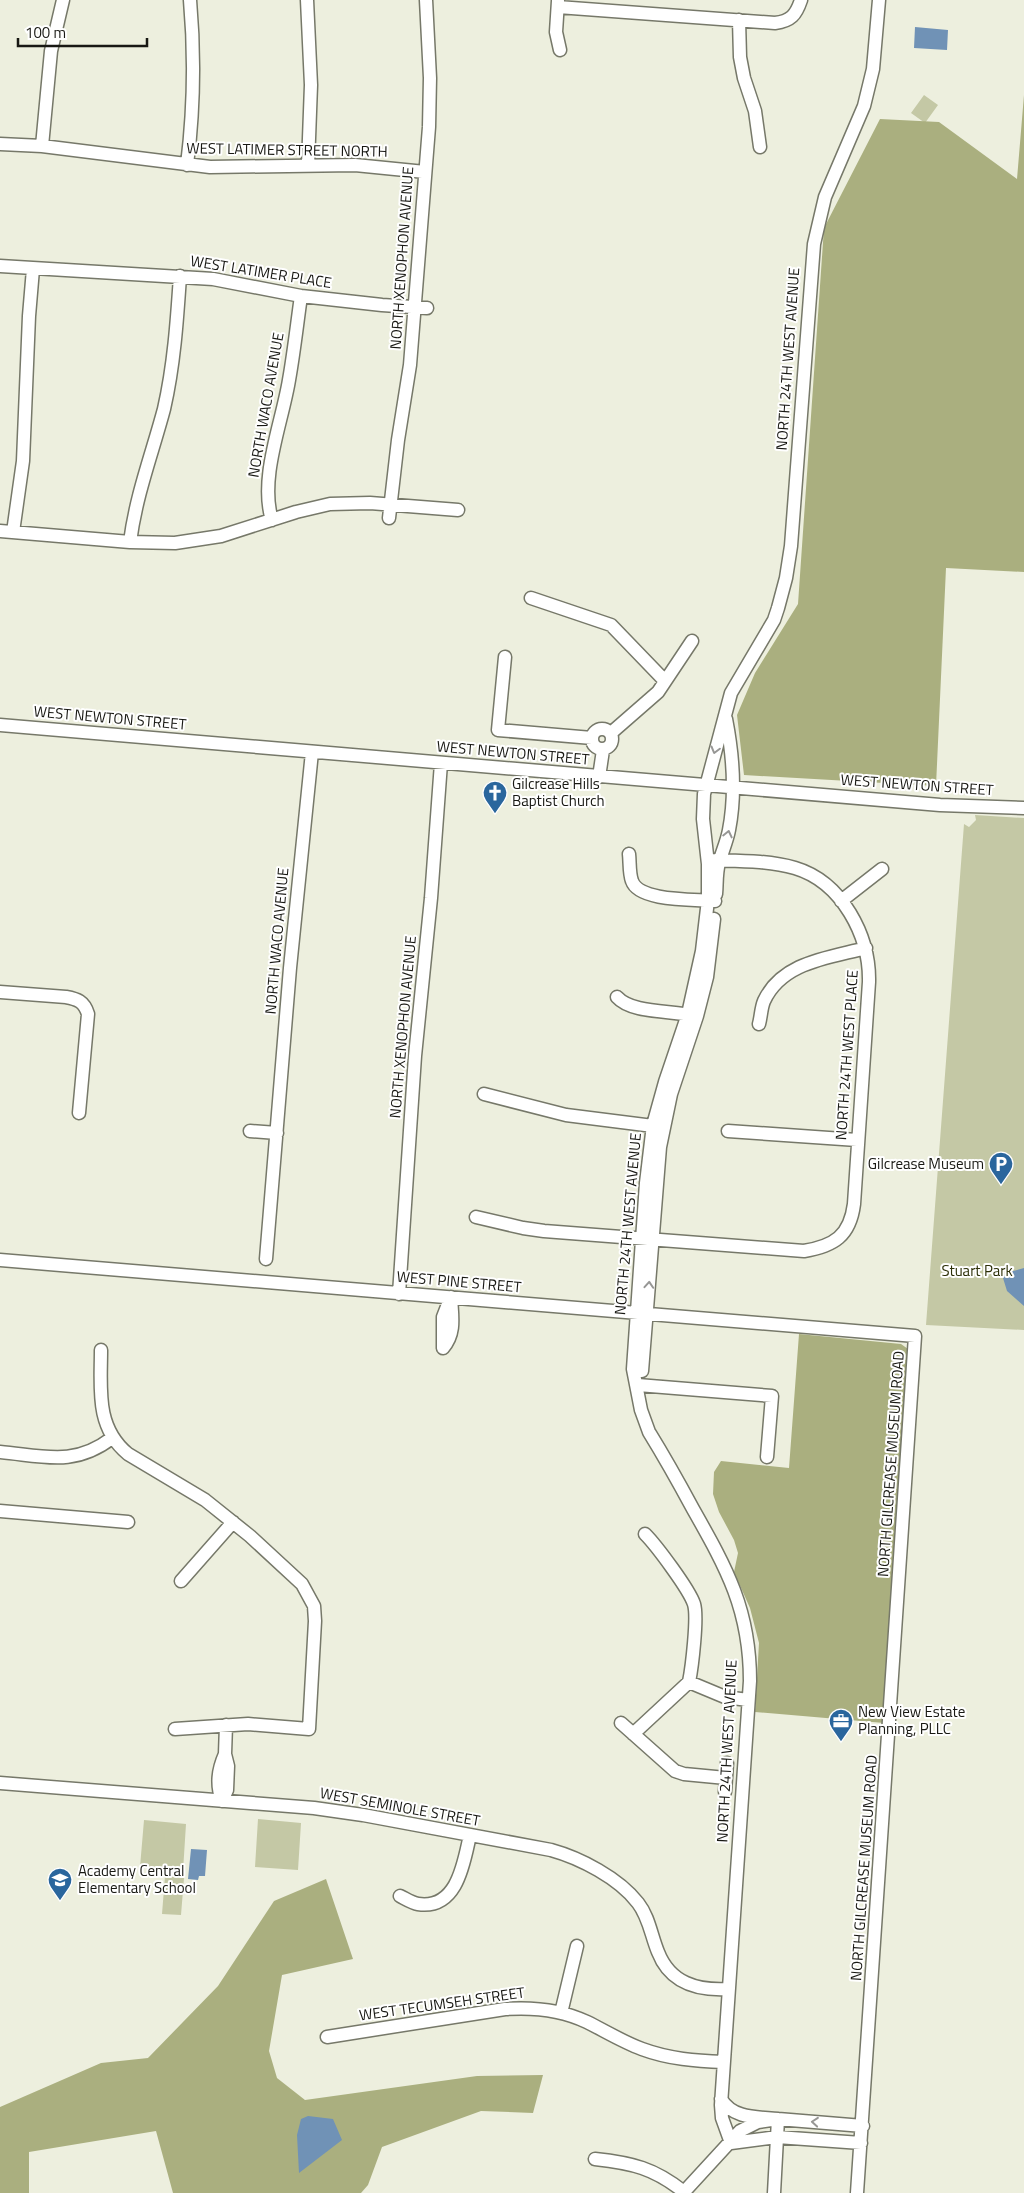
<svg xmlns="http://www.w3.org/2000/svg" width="1024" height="2193" font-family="'Titillium Web',sans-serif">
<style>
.green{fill:#c4c8a5}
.forest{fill:#aaaf7f}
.water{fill:#7092b6}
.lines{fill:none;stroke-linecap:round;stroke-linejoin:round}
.minor-casing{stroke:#767869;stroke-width:15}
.minor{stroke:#fff;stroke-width:12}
.oneway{stroke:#979795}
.labels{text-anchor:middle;stroke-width:4;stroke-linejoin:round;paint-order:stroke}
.street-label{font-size:15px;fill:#181813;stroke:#fff}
.poi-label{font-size:15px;fill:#181813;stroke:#fff;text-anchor:start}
.park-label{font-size:15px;fill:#2c2f07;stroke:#fff}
</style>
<rect width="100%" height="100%" fill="#edefde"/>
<path class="green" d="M924,95L938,105L925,123L911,113Z
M975,815L1024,818V1330L926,1325L964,824L969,827L976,820Z
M258,1819L301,1823L298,1870L255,1867Z
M144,1820L186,1824L183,1871L140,1867Z
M165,1876L184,1878L181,1915L162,1914Z"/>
<path class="forest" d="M1024,95V572L946,568L936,786L744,775L737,715L755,673L798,604L824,228L880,119L939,122L1017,179Z
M799,1334L901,1344L908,1349L884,1723L755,1712L759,1643L750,1608L734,1572L738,1553L734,1540L719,1512L713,1494L714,1472L721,1461L789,1468Z
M326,1879L353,1959L282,1975L269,2051L277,2078L305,2100L477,2076L543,2075L533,2113L481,2111L382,2147L368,2185L361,2193H173L156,2131L29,2152V2193H0V2107L101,2063L148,2058L218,1986L274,1901Z"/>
<path class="water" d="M915,27L948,30L947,50L914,48Z
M1024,1268V1306L1007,1291L1003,1278L1006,1273Z
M191,1849L207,1850L205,1876H199L198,1880L188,1879Z
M308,2116L333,2119L342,2140L299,2173L297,2135L301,2119Z"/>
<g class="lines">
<defs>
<path id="minor" d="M307,0L311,85L308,165
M558,1L556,32L560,50
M558,7L775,23C791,21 796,15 801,0
M739,20L740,57L744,78L755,111L760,147
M0,144L42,146L210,167L355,165L425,172
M42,146L51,51L63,0
M187,165C194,109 195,56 190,0
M0,266L213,279L301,296L382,305L427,308
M389,518L398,440L410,365L429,127L430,78L426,0
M272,520C259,478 282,423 289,380C294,352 297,324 301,296
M0,531L130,542L175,543L221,536L296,512L330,504L370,503L458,510
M13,532L23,461L29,316L33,269
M130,542C136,495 152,454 164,409C174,365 177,321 180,276
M531,598L611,625L665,681
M505,657L498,730L592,738
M0,725L940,805L1024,808
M592 739a10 10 0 1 1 20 0a10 10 0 1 1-20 0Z
M611,733L658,692L692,641
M599,777L603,750
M629,854C630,862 629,873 632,881C639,902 696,899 715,901
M716,894C717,884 716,873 719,863C722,852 727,841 729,830C736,794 733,755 726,719
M841,901L882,869
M0,992L66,997C77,999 84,1001 88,1014L79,1113
M617,997C632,1014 673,1010 695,1016
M759,1024C761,1017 761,1008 764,1001C782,962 828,958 866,948
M484,1094L566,1115L661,1127
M250,1131L277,1133
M728,1131L857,1140
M476,1217L523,1228L544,1231L804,1251C834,1246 850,1236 854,1204L869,982C870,936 842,882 795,868C767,860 737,861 708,860
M266,1259L290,968L312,752
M0,1260L915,1336L857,2193
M399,1294L415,1056L431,898L441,763
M443,1348C456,1333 452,1316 451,1297
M443,1348V1317L450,1299
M101,1350C101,1388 95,1427 128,1454L205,1500L250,1536L302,1584L314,1606L315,1621L309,1729L248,1724L175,1729
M642,1371L660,1147L671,1094L697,1016L707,977L714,919
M638,1385L772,1396L767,1457
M0,1452C44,1456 74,1467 112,1438
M0,1511L128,1522
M181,1581L233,1522
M689,1682L725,1697L748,1700
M621,1723L675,1771L684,1774L726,1778
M633,1734L689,1682C692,1667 698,1617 694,1604C689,1589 656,1545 645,1534
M0,1783L314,1808L363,1815L551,1850C580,1858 619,1878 638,1903C649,1917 651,1935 658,1952C670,1983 697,1991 729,1989
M725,1792L727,1763
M222,1801L227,1790L228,1766L225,1754L226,1725
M222,1801C216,1784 218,1770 225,1754
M400,1896C406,1899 412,1903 418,1904C458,1910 464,1861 470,1835
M561,2013L577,1946
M327,2037L505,2009C533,2007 562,2010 587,2022C605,2031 623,2042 642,2049C669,2059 696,2061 724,2062
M721,2099C733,2119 757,2117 778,2119L774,2193
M731,2143L722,2118L721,2105L750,1681C750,1610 727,1569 693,1509C679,1483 665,1458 649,1432L641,1410L633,1369L646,1183L653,1125L665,1082L688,1014L702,951L708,900V864L703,819L704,794L731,693L774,620L778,608L786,578L791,546L814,244L825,197L864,106L873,69L879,0
M731,2143L777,2137L861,2143
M595,2159C632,2163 654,2168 684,2192
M683,2193L740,2131L758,2122L778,2119L863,2126"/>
</defs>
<use href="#minor" class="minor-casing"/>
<use href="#minor" class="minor"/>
</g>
<defs><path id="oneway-chevron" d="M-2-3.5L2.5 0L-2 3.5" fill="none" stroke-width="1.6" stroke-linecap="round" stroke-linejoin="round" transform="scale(1.25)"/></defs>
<g class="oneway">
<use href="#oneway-chevron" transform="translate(715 750) rotate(105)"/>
<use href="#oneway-chevron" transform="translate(728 834) rotate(-77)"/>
<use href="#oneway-chevron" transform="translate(649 1285) rotate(-86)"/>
<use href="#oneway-chevron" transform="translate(815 2122) rotate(-175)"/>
</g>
<defs>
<symbol id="church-pin" viewBox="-11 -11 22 30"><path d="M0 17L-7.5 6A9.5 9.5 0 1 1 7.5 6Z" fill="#2a669d" stroke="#fff"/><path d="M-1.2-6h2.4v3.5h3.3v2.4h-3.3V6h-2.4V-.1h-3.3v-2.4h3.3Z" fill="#fff"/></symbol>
<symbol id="parking-pin" viewBox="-11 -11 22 30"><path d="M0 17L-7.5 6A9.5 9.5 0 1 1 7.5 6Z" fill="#2a669d" stroke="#fff"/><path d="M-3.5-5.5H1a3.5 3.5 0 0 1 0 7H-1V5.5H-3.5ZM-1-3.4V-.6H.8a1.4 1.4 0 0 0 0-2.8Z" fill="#fff"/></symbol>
<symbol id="office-pin" viewBox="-11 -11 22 30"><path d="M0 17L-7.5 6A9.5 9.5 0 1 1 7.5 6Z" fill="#2a669d" stroke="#fff"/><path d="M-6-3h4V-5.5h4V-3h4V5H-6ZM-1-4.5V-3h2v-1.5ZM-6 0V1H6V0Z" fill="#fff"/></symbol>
<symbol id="school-pin" viewBox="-11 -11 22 30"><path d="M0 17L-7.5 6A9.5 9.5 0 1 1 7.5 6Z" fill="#2a669d" stroke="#fff"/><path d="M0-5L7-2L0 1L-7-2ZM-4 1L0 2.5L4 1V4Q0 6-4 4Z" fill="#fff"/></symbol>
</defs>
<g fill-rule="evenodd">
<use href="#church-pin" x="481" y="779" width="28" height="38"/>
<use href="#parking-pin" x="987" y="1150" width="28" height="38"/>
<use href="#office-pin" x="827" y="1707" width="28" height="38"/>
<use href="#school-pin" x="46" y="1866" width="28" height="38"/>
</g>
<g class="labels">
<g class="street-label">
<text transform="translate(287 150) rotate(1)" y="5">WEST LATIMER STREET NORTH</text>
<text transform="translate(402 258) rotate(-86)" y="5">NORTH XENOPHON AVENUE</text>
<text transform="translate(261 272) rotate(9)" y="5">WEST LATIMER PLACE</text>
<text transform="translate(788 359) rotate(-86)" y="5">NORTH 24TH WEST AVENUE</text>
<text transform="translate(266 405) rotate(-80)" y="5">NORTH WACO AVENUE</text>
<text transform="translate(110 718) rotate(5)" y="5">WEST NEWTON STREET</text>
<text transform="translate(513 753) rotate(5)" y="5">WEST NEWTON STREET</text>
<text transform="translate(917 785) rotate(4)" y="5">WEST NEWTON STREET</text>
<text transform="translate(277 941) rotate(-85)" y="5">NORTH WACO AVENUE</text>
<text transform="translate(403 1027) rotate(-85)" y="5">NORTH XENOPHON AVENUE</text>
<text transform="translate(847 1055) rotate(-86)" y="5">NORTH 24TH WEST PLACE</text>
<text transform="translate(628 1224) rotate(-85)" y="5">NORTH 24TH WEST AVENUE</text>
<text transform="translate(459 1282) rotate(5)" y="5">WEST PINE STREET</text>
<text transform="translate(891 1464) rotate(-86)" y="5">NORTH GILCREASE MUSEUM ROAD</text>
<text transform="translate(727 1751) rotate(-87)" y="5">NORTH 24TH WEST AVENUE</text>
<text transform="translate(400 1807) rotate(10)" y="5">WEST SEMINOLE STREET</text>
<text transform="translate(864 1868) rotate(-86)" y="5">NORTH GILCREASE MUSEUM ROAD</text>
<text transform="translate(442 2004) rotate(-8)" y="5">WEST TECUMSEH STREET</text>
</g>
<g class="poi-label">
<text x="512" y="789">Gilcrease Hills<tspan x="512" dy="17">Baptist Church</tspan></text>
<text x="984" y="1169" text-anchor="end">Gilcrease Museum</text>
<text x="858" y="1717">New View Estate<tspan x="858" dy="17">Planning, PLLC</tspan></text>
<text x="78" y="1876">Academy Central<tspan x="78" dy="17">Elementary School</tspan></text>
</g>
<g class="park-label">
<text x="977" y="1276">Stuart Park</text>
</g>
</g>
<path d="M18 38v8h129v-8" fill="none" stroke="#181813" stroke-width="2.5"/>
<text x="25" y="38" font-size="15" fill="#181813" stroke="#ffffff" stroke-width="4" paint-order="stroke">100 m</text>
</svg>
